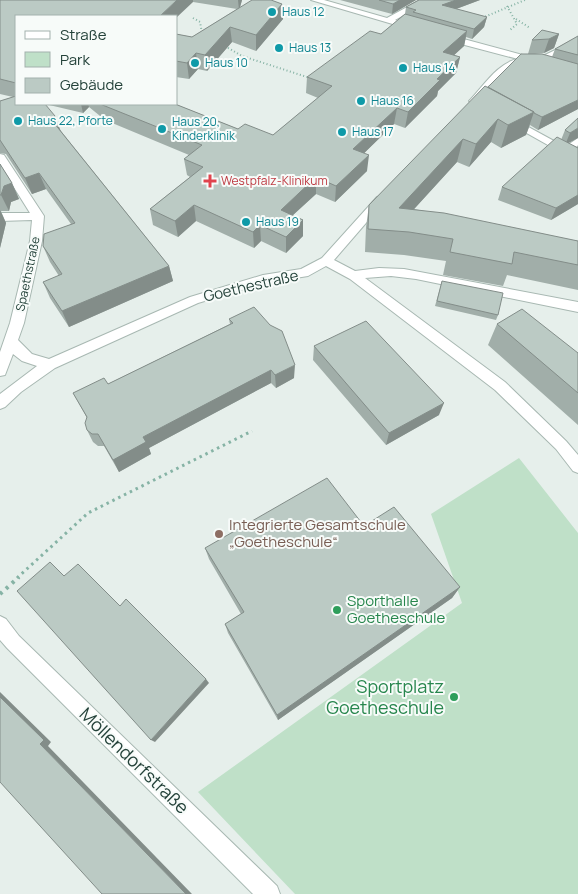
<svg xmlns="http://www.w3.org/2000/svg" width="578" height="894" font-family="Manrope,sans-serif">
<style>
.green{fill:#bfe0c8}
.lines{fill:none;stroke-linecap:round;stroke-linejoin:round}
.street-casing{stroke:#a8b8b2;stroke-width:2}
.path-far2{stroke:#86b3a5;stroke-width:2;stroke-dasharray:1 2.5;stroke-linecap:butt}
.path-far1{stroke:#86b3a5;stroke-width:3;stroke-dasharray:2.5 4;stroke-linecap:butt}
.path{stroke:#86b3a5;stroke-width:4;stroke-dasharray:3 5;stroke-linecap:butt}
.street{fill:#fff;fill-rule:evenodd}
.wall{fill:#a1aea9}
.shaded-wall{fill:#838d89}
.building{fill:#bbcac4;stroke:#838d89}
.culture-dot{fill:#0f9aa8;stroke:#f7fbf9;stroke-width:2}
.health-dot{fill:#e0444e;stroke:#f7fbf9;stroke-width:2}
.education-dot{fill:#8d6e63;stroke:#f7fbf9;stroke-width:2}
.leisure-dot{fill:#2e9e5b;stroke:#f7fbf9;stroke-width:2}
.labels{text-anchor:middle;stroke-width:4;stroke-linejoin:round;paint-order:stroke}
.far-culture-label{font-size:12px;fill:#0d838f;stroke:#f7fbf9;text-anchor:start}
.far-health-label{font-size:12px;fill:#be3a42;stroke:#f7fbf9;text-anchor:start}
.far-street-label{font-size:12px;fill:#24423a;stroke:#f7fbf9}
.street-label{font-size:15px;fill:#24423a;stroke:#f7fbf9}
.education-label{font-size:15px;fill:#785e54;stroke:#f7fbf9;text-anchor:start}
.leisure-label{font-size:15px;fill:#27864d;stroke:#f7fbf9;text-anchor:start}
.near-leisure-label{font-size:18px;fill:#27864d;stroke:#f7fbf9;text-anchor:end}
.near-street-label{font-size:18px;fill:#24423a;stroke:#f7fbf9}
</style>
<rect width="100%" height="100%" fill="#e6efeb"/>
<path class="green" d="M519,458L578,533V894H295L198,792L462,603L431,514Z"/>
<g class="lines">
<defs>
<path id="street" d="M311,0H324L387,18L420,0H430L395,20L416,26L417,28L413,30Z
M445,34L530,57L545,55L578,39V45L550,59L517,64L508,70L477,103L474,104L469,101L471,99C484,85 499,62 518,59L442,39L441,37Z
M510,117L565,147L578,138V146L572,152L578,155V162L507,122V118Z
M0,154L4,155L44,216L42,241L24,323L18,340L32,354L49,359L190,297L263,275L301,269L322,258L377,197L381,196L387,199L385,201L334,260L355,271L379,268L404,269L578,302V312L416,279L391,276L365,278L505,382L566,441L578,455V473L573,471L556,449L495,390L350,279L326,266L308,276L264,283L198,303L55,368L21,392L5,407L0,409V394L37,366L22,361L13,354L5,375L0,376V352L10,323L30,241L32,220L0,221V213H30L0,165Z
M0,616L6,619L19,636L277,886L280,894H253L7,648L0,640Z"/>
</defs>
<use href="#street" class="street-casing"/>
<path class="path-far2" d="M507,6L517,24L510,30
M193,18L200,22L202,33
M482,18L525,0
M516,19L530,28
M225,46L242,56L310,78"/>
<path class="path-far1" d="M17,578L88,513L252,431"/>
<path class="path" d="M0,594L19,577"/>
<use href="#street" class="street"/>
</g>
<path class="wall" d="M0,0H242L240,8L282,4L283,19L256,51L232,42L207,71L198,69L189,79L176,77V34L192,37L237,9L193,2L16,16V104H175L238,129L273,135L318,98L306,93L307,77L381,34L405,14L406,7L419,0H480L456,9L487,17L484,27L472,39L466,37L464,46L454,55L460,57L456,73L438,91L437,96L405,128L394,124L364,153L367,171L335,202L316,194L293,215L303,220V236L286,253L261,241L254,248L196,221L178,237L153,225L150,209L190,177L187,175L184,159L189,155L105,120L89,107L83,113L45,104L61,131L169,266L173,281L69,327L50,298L43,282L59,276L50,262L43,246L71,224L46,189L32,194L6,154L0,153V101L13,97L0,94Z
M340,0H416L392,14Z
M559,34L554,48L544,53L535,54L552,57L555,49L578,36V109L538,130L530,125L526,135L501,148L491,142L469,167L457,162L414,209L578,241V290L507,275L503,286L443,275L446,261L404,255L365,252L366,227L369,205L487,87L528,54L532,40Z
M578,118L568,143L577,147L578,145V204L551,220L498,200L502,187L561,140L565,130Z
M0,164L12,183L19,199L11,202L9,211H1L6,223L0,248Z
M442,281L498,315L496,320L435,306Z
M229,319L294,378L276,388L271,383L149,448L151,454L119,472L104,446H98L93,442L87,430V418L73,393L108,384L230,324Z
M497,324L578,353V425L488,345Z
M314,346L439,415L386,445L313,360Z
M364,526L460,587L452,598L278,720L228,633L225,624L241,614L209,559L205,548Z"/>
<path class="shaded-wall" d="M177,0H193V2L176,18V16H160Z
M238,0H242L239,10Z
M400,0H416L392,14L393,4Z
M456,0H480L440,15L442,5Z
M282,4L283,19L256,51V35Z
M487,17L484,27L472,39L474,29Z
M230,27L232,42L207,71L205,55Z
M467,31L464,46L440,68L443,52Z
M559,34L554,48L544,53L549,39Z
M196,53L198,69L189,79L187,63Z
M460,57L456,73L438,91L437,96L405,128L408,112L437,79Z
M578,100V109L538,130L542,117Z
M81,104H88L89,107L83,113Z
M397,108L394,124L352,165L353,149Z
M534,112L526,135L501,148L508,125Z
M55,116L61,132L50,118Z
M498,119L491,142L469,167L476,144Z
M578,128V138L565,145L570,133Z
M463,139L457,162L395,230L399,208Z
M369,155L367,171L335,202L336,186Z
M39,173L46,189L32,194L25,178Z
M316,177V194L281,226V210Z
M12,183L19,199L11,202L9,211L1,195L4,186Z
M578,195V204L551,220L556,208Z
M194,205L196,221L178,237L175,221Z
M0,210L6,223L0,248Z
M303,220V236L286,253V237Z
M260,225L261,241L254,248L253,232Z
M169,266L173,281L69,327L62,311Z
M295,365L294,378L276,388L275,375Z
M271,370V383L149,448L151,454L119,472L113,460L143,437Z
M444,403L439,415L386,445L389,433Z
M460,587L452,598L278,720L277,715Z
M206,679L209,683L155,742L151,740Z
M0,692L51,742L48,746L192,894H186L40,744L0,697Z"/>
<path class="building" d="M0,0H177L160,16H16V83L0,79Z
M252,0H271L282,4L256,35L230,27L205,55L196,53L187,63L176,61V34L192,37Z
M379,0H400L393,4Z
M419,0H456L442,5L487,17L474,29L413,12L416,10L406,7Z
M405,14L467,31L443,52L460,57L437,79L440,80L408,112L397,108L353,149L369,155L336,186L316,177L281,210L303,220L286,237L260,225L253,232L194,205L175,221L150,209L203,167L184,159L202,145L100,104H175L238,129L245,124L273,135L332,86L307,77L370,31L381,34Z
M542,30L559,34L549,39L532,40Z
M578,36V55L555,49Z
M521,54H542L578,64V100L542,117L534,113V112L488,87Z
M485,86L534,112L508,125L498,119L476,144L463,139L399,208L444,213L578,241V265L514,252L512,264L450,252L453,239L409,232L368,229L369,205Z
M16,96V104H45L55,116L50,118L169,266L62,311L43,282L62,274L43,246L44,234L75,223L39,173L25,178L0,140V101Z
M578,118V128L570,133L565,130Z
M557,137L578,148V195L556,208L502,187Z
M0,164L12,183L4,186L1,195H0Z
M442,281L503,293L498,315L437,301Z
M254,307L270,325L282,331L295,365L275,375L271,370L143,437L146,442L113,460L98,434H92L87,430L85,423L87,417L73,393L104,378L108,384L233,323L229,319Z
M522,309L578,353V393L497,324Z
M366,321L444,403L389,433L314,346Z
M327,478L364,526L394,507L460,587L277,715L225,624L244,612L205,548Z
M50,562L64,576L78,564L120,606L126,599L206,679L151,740L17,591Z
M0,697L44,740L40,744L186,894H102L0,782Z"/>
<g class="culture-dot">
<circle cx="272" cy="12" r="5"/>
<circle cx="279" cy="48" r="5"/>
<circle cx="195" cy="63" r="5"/>
<circle cx="403" cy="68" r="5"/>
<circle cx="361" cy="101" r="5"/>
<circle cx="18" cy="121" r="5"/>
<circle cx="162" cy="129" r="5"/>
<circle cx="342" cy="132" r="5"/>
<circle cx="246" cy="222" r="5"/>
</g>
<path class="health-dot" d="M207.5 173.5h5v5h5v5h-5v5h-5v-5h-5v-5h5z"/>
<circle class="education-dot" cx="219" cy="534" r="5"/>
<g class="leisure-dot">
<circle cx="337" cy="610" r="5"/>
<circle cx="454" cy="697" r="5"/>
</g>
<g class="labels">
<g class="far-culture-label">
<text x="282" y="16">Haus 12</text>
<text x="289" y="52">Haus 13</text>
<text x="205" y="67">Haus 10</text>
<text x="413" y="72">Haus 14</text>
<text x="371" y="105">Haus 16</text>
<text x="28" y="125">Haus 22, Pforte</text>
<text x="172" y="126">Haus 20,<tspan x="172" dy="14">Kinderklinik</tspan></text>
<text x="352" y="136">Haus 17</text>
<text x="256" y="226">Haus 19</text>
</g>
<g class="far-health-label">
<text x="221" y="185">Westpfalz-Klinikum</text>
</g>
<g class="far-street-label">
<text transform="translate(28 274) rotate(-78)" y="4">Spaethstraße</text>
</g>
<g class="street-label">
<text transform="translate(251 286) rotate(-13)" y="5">Goethestraße</text>
</g>
<g class="education-label">
<text x="229" y="530">Integrierte Gesamtschule<tspan x="229" dy="17">„Goetheschule“</tspan></text>
</g>
<g class="leisure-label">
<text x="347" y="606">Sporthalle<tspan x="347" dy="17">Goetheschule</tspan></text>
</g>
<g class="near-leisure-label">
<text x="444" y="693">Sportplatz<tspan x="444" dy="21">Goetheschule</tspan></text>
</g>
<g class="near-street-label">
<text transform="translate(134 761) rotate(44)" y="6">Möllendorfstraße</text>
</g>
</g>
<rect x="15" y="15" width="162" height="90" fill="#f7fbf9" stroke="#a3b1ad"/>
<rect x="25" y="31" width="25" height="8" fill="#ffffff" stroke="#a3b1ad"/>
<text x="60" y="40" font-size="15" fill="#24423a">Straße</text>
<rect x="25" y="52" width="25" height="15" fill="#bfe0c8" stroke="#a3b1ad"/>
<text x="60" y="65" font-size="15" fill="#24423a">Park</text>
<rect x="25" y="78" width="25" height="15" fill="#bbcac4" stroke="#a3b1ad"/>
<text x="60" y="90" font-size="15" fill="#24423a">Gebäude</text>
</svg>
